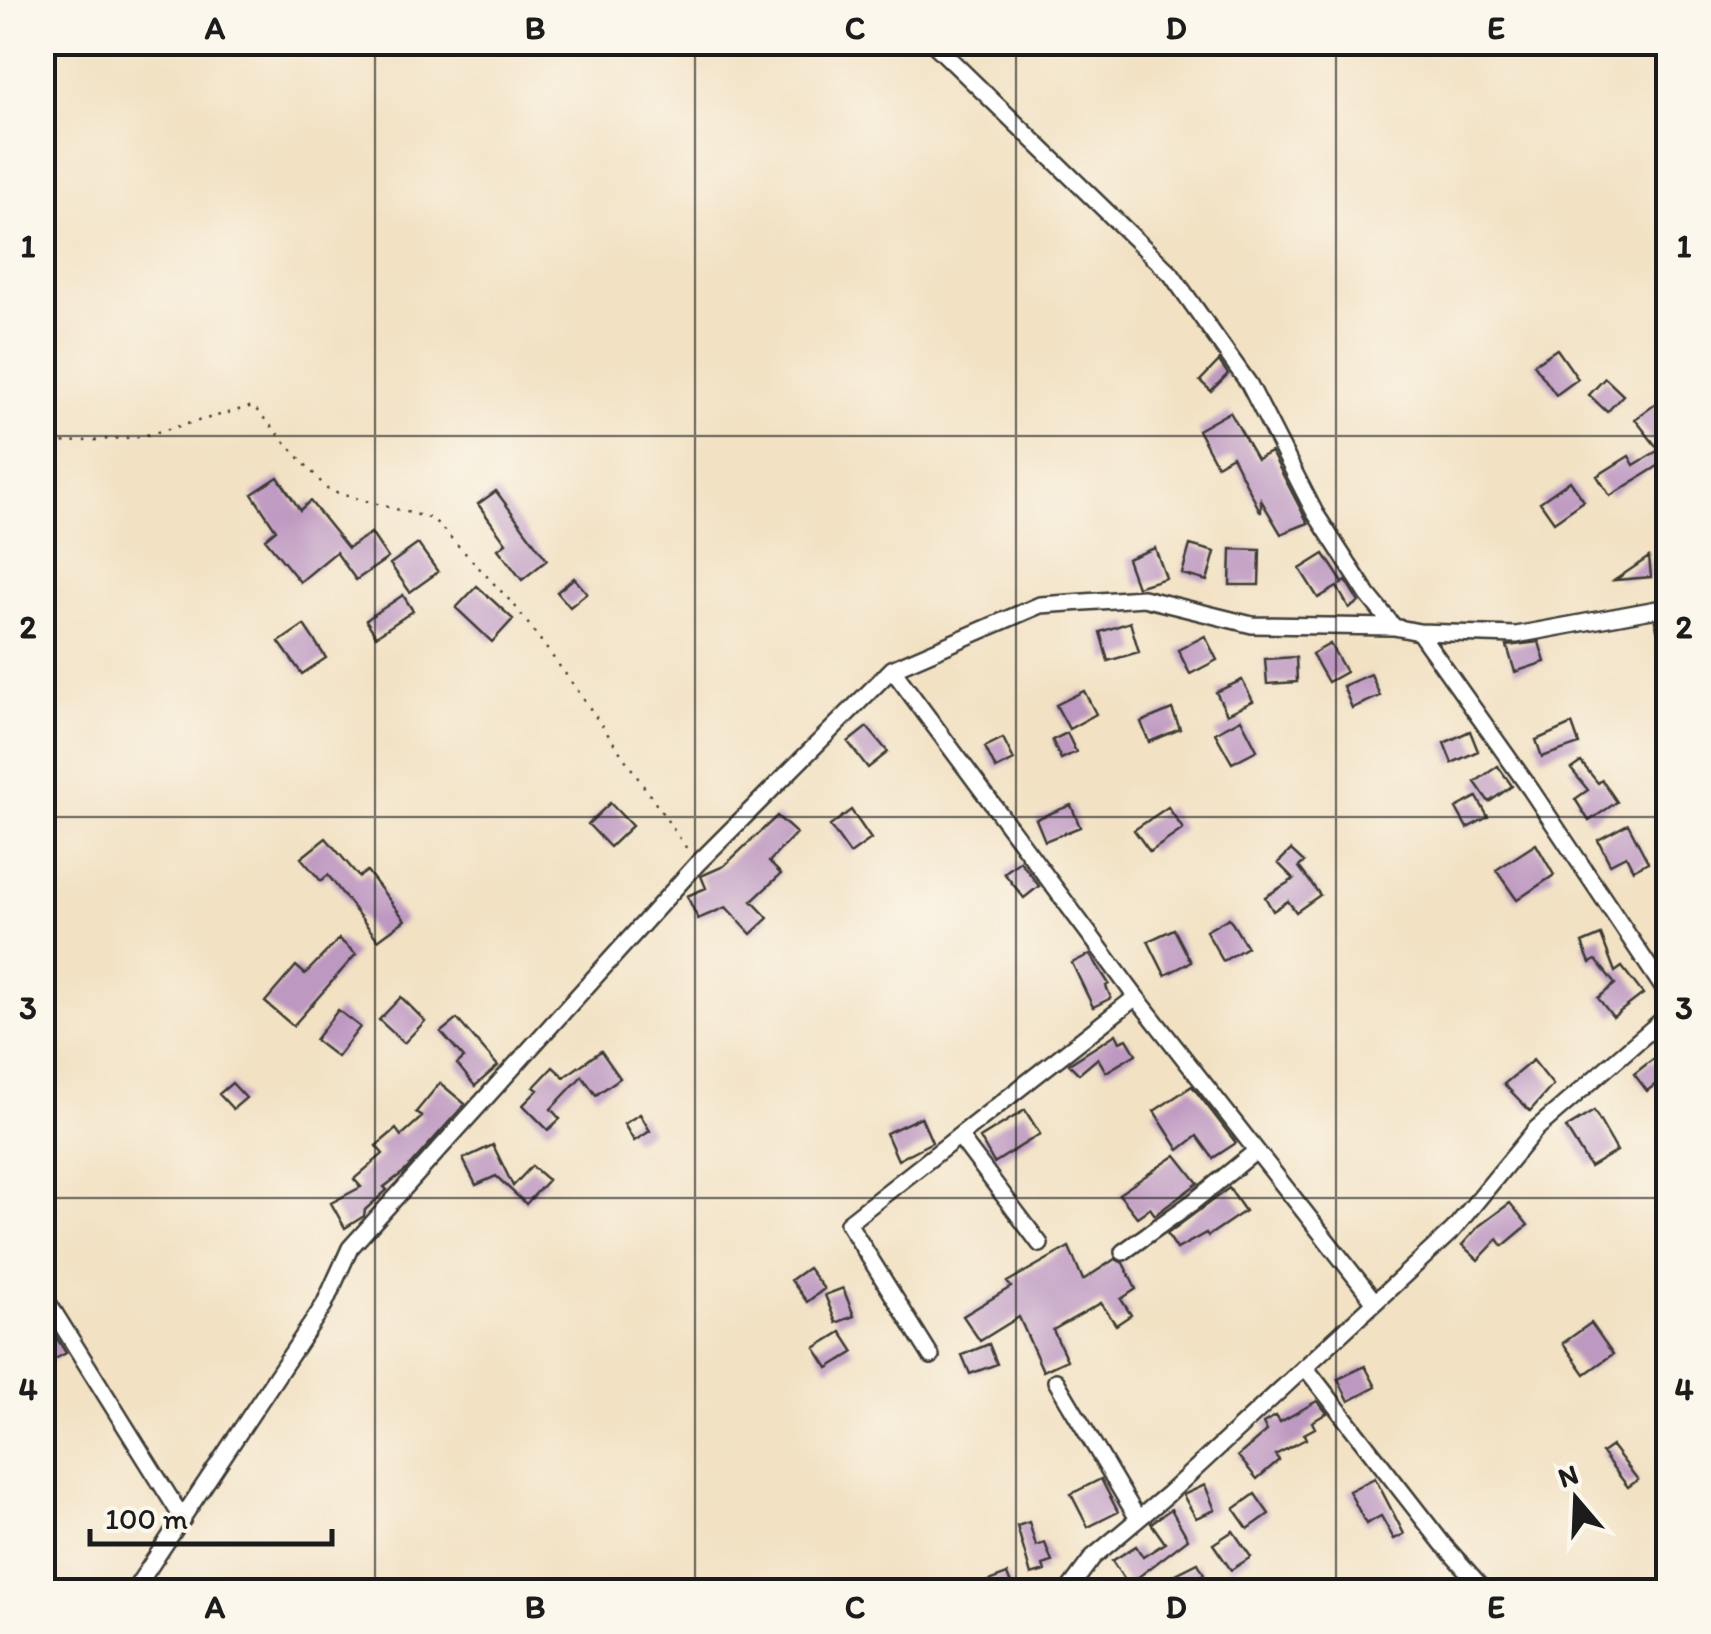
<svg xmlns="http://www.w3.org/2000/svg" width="1711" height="1634" font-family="Itim,sans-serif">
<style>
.building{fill:#bd98c1}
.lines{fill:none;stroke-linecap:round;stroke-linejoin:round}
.street-casing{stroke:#3c3a35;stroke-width:20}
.path{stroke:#3c3a35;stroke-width:2.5;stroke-dasharray:2.5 8;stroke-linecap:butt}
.street{stroke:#fff;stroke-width:15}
.grid{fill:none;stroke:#1c1c1c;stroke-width:2.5;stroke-opacity:0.55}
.neatline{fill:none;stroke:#1c1c1c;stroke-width:4}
.grid-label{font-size:32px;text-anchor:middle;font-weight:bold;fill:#1c1c1c}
</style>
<rect width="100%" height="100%" fill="#fbf7ec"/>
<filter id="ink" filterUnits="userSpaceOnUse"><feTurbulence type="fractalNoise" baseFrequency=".01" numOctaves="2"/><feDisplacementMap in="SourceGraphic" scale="20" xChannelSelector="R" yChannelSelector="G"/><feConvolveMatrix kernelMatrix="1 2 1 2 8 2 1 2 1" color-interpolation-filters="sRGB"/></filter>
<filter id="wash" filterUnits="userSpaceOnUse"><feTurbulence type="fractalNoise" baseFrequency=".0048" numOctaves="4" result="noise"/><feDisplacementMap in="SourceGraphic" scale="40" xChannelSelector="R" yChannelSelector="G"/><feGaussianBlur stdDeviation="2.25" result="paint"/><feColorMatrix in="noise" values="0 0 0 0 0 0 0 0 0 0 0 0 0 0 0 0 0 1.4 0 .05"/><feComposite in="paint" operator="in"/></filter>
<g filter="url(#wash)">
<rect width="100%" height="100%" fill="#f2e1c3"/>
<g id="blocks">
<path class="building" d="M1557,349L1578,379L1556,395L1534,364Z
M1219,361L1228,374L1211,391L1200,381Z
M1605,378L1623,395L1607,412L1589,395Z
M1657,403L1668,419V485L1658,466L1610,496L1597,476L1629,456L1634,465L1659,450L1635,419Z
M1230,412L1257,459L1271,452L1308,523L1281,534L1261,500V513L1232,456L1217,465L1198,430Z
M278,477L300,510L310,501L348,548L371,533L388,558L356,580L336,552L300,582L265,539L276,530L252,494Z
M1570,481L1584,501L1554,522L1540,502Z
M496,491L547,560L522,580L498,549L506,543L478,504Z
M418,544L438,572L410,592L390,564Z
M1190,545L1215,552L1207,581L1182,574Z
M1155,548L1166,578L1137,587L1127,559Z
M1231,549L1260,550L1259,585H1230Z
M1324,554L1343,583L1340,585L1346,581L1359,602L1349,608L1337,587L1318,598L1300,569Z
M1649,557L1651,577L1615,580Z
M574,578L587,593L570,607L557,592Z
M477,586L513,619L492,642L456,608Z
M403,595L413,611L376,636L366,620Z
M1668,618V655H1664L1655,621Z
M1130,622L1139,652L1108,661L1100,632Z
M304,625L326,658L302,674L279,642Z
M1205,636L1217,660L1190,674L1178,650Z
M1539,642L1545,662L1515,672L1507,646Z
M1330,644L1346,672L1328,682L1312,654Z
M1296,657L1297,682L1267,684L1265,659Z
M1371,674L1380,696L1352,708L1343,686Z
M1242,680L1253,701L1227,714L1216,692Z
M1084,691L1096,714L1069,729L1056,705Z
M1172,709L1180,729L1149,742L1141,722Z
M1241,719L1257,750L1232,763L1215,733Z
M1572,724L1579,744L1542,757L1536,740Z
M867,727L888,752L868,768L848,742Z
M1470,731L1478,751L1452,763L1444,743Z
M1067,733L1076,752L1061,759L1052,740Z
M1003,738L1014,760L996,769L985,747Z
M1581,762L1598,783L1602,780L1617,802L1589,821L1575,799L1588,790L1571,769Z
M1498,766L1512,786L1489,802L1475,782Z
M1477,797L1488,817L1467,828L1456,808Z
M610,803L632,826L610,847L588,824Z
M1071,805L1080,827L1045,841L1036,819Z
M1168,807L1183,829L1150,852L1134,830Z
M851,810L871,839L850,854L830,826Z
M777,816L796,833L769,862L781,874L752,901L768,918L751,934L726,907L698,919L687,896L706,888L701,876L724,866Z
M1628,824L1648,862L1633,870L1626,856L1610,864L1598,840Z
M326,838L359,877L367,871L405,920L378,940L328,875L321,881L301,858Z
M1536,844L1554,875L1517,900L1496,870Z
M1291,850L1304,862L1299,867L1320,895L1296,912L1288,901L1273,911L1265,897L1294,879L1278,863Z
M1020,861L1039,886L1024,898L1004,873Z
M1229,918L1247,947L1223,961L1206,931Z
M1174,929L1191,962L1165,975L1148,941Z
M1601,935L1615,972L1622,967L1643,994L1613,1017L1598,998L1615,984L1596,960L1590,963L1582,943Z
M339,939L356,954L293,1026L265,1002L296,966L305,974Z
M1090,954L1109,984L1106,986L1111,998L1093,1007L1072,963Z
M401,997L425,1021L404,1043L379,1020Z
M338,1010L360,1027L337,1057L315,1040Z
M457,1019L498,1066L475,1086L457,1064L464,1058L441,1032Z
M1116,1034L1120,1042L1127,1039L1136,1054L1106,1072L1098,1058L1079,1074L1069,1064Z
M601,1051L620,1078L596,1095L582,1076L551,1109L560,1119L548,1130L523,1105L538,1090L534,1087L553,1067L564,1077Z
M1653,1059L1666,1076L1647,1091L1634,1074Z
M1533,1060L1553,1085L1530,1111L1504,1084Z
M232,1083L246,1098L233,1109L219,1094Z
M440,1083L465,1104L405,1171L384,1187L387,1190L365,1210L364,1216L345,1228L331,1203L361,1187L354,1179L383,1154L376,1146L396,1129L401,1136L422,1117L416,1112Z
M1192,1086L1236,1143L1213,1158L1197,1136L1179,1150L1154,1111Z
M1025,1110L1040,1134L994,1163L980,1138Z
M1594,1111L1617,1151L1590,1167L1566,1128Z
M640,1114L650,1131L634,1141L624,1124Z
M921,1117L932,1142L898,1160L886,1133Z
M493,1145L513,1186L532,1166L548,1180L526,1204L496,1176L476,1185L463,1159Z
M1176,1155L1198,1183L1155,1215L1150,1208L1137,1217L1119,1194Z
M1229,1188L1245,1211L1208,1236L1206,1233L1177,1249L1167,1234Z
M1510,1203L1528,1225L1503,1246L1498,1239L1478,1260L1462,1245L1479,1226Z
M1069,1247L1083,1280L1115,1259L1123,1263L1136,1289L1121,1299L1131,1315L1116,1325L1101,1303L1053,1330L1067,1360L1043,1371L1019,1317L980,1341L963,1316L1011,1287L1007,1282Z
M808,1268L824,1289L807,1302L791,1280Z
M843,1288L854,1316L836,1323L825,1295Z
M1591,1323L1613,1354L1585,1374L1563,1343Z
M50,1327L66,1353L42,1366V1331Z
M841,1332L854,1352L828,1368L815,1348Z
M989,1344L997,1364L970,1374L962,1355Z
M1365,1366L1376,1387L1349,1401L1338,1379Z
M1317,1401L1327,1413L1312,1422L1315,1428L1304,1434L1306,1439L1275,1455L1279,1460L1257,1479L1238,1456L1267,1431L1263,1423L1276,1416L1280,1422Z
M1612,1446L1638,1480L1628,1487L1602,1453Z
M1375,1478L1404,1534L1394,1539L1381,1516L1366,1524L1349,1491Z
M1101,1479L1118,1512L1088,1527L1071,1494Z
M1205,1485L1215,1510L1196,1518L1183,1495Z
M1255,1494L1269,1514L1248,1529L1234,1509Z
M1171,1509L1188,1539L1128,1585L1112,1561L1136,1546L1143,1557L1165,1543L1151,1523Z
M1029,1522L1036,1546L1045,1543L1052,1562L1043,1565L1045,1571L1031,1575L1017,1526Z
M1233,1531L1251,1557L1231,1570L1213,1544Z
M1198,1563L1204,1574L1168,1592H1140Z
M1007,1574L1014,1592H964V1590Z"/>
</g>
</g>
<g filter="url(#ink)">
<use href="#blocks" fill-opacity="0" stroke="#3c3a35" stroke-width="2.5"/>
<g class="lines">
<defs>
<path id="street" d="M932,42L1171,274L1249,384L1315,513L1368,595L1394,627
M1419,632L1531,790L1668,995
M892,669L1136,997L1375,1302
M959,1136L1040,1244
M1123,1252L1193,1202L1256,1151
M42,1293L183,1519
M931,1356L848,1223L1136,997
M1305,1367L1442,1543L1486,1592
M1056,1381L1138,1519
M133,1592L324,1305L350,1248L697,864L892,669L1040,605L1143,598L1252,625L1394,627L1419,632L1516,635L1668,607
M1067,1592L1093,1557L1168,1494L1453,1230L1536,1129L1668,1015"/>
</defs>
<use href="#street" class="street-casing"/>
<path class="path" d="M42,444L139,437L253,406L329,491L433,519L515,606L578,691L687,849"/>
<use href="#street" class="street"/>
</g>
</g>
<path class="grid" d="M375,42V1592M695,42V1592M1016,42V1592M1336,42V1592M42,436H1668M42,817H1668M42,1198H1668"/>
<rect width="1711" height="1634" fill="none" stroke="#fbf7ec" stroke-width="110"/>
<g transform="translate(1576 1499) rotate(341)" stroke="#fbf7ec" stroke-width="8" paint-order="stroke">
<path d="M0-8L18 38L0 25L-18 38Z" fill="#1c1c1c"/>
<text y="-15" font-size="28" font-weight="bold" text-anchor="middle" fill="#1c1c1c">N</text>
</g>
<path d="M90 1529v15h242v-15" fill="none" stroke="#1c1c1c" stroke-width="5"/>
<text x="105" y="1529" font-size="30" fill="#1c1c1c" stroke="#fbf7ec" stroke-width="8" paint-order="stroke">100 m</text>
<rect x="55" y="55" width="1601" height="1524" class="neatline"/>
<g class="grid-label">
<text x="215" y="39">A</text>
<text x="535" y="39">B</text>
<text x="855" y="39">C</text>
<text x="1176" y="39">D</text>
<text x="1496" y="39">E</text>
<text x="28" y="257">1</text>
<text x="1684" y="257">1</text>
<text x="28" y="638">2</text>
<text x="1684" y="638">2</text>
<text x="28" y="1019">3</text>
<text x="1684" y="1019">3</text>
<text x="28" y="1400">4</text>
<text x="1684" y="1400">4</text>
<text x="215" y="1618">A</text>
<text x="535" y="1618">B</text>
<text x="855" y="1618">C</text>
<text x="1176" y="1618">D</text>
<text x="1496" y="1618">E</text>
</g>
</svg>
